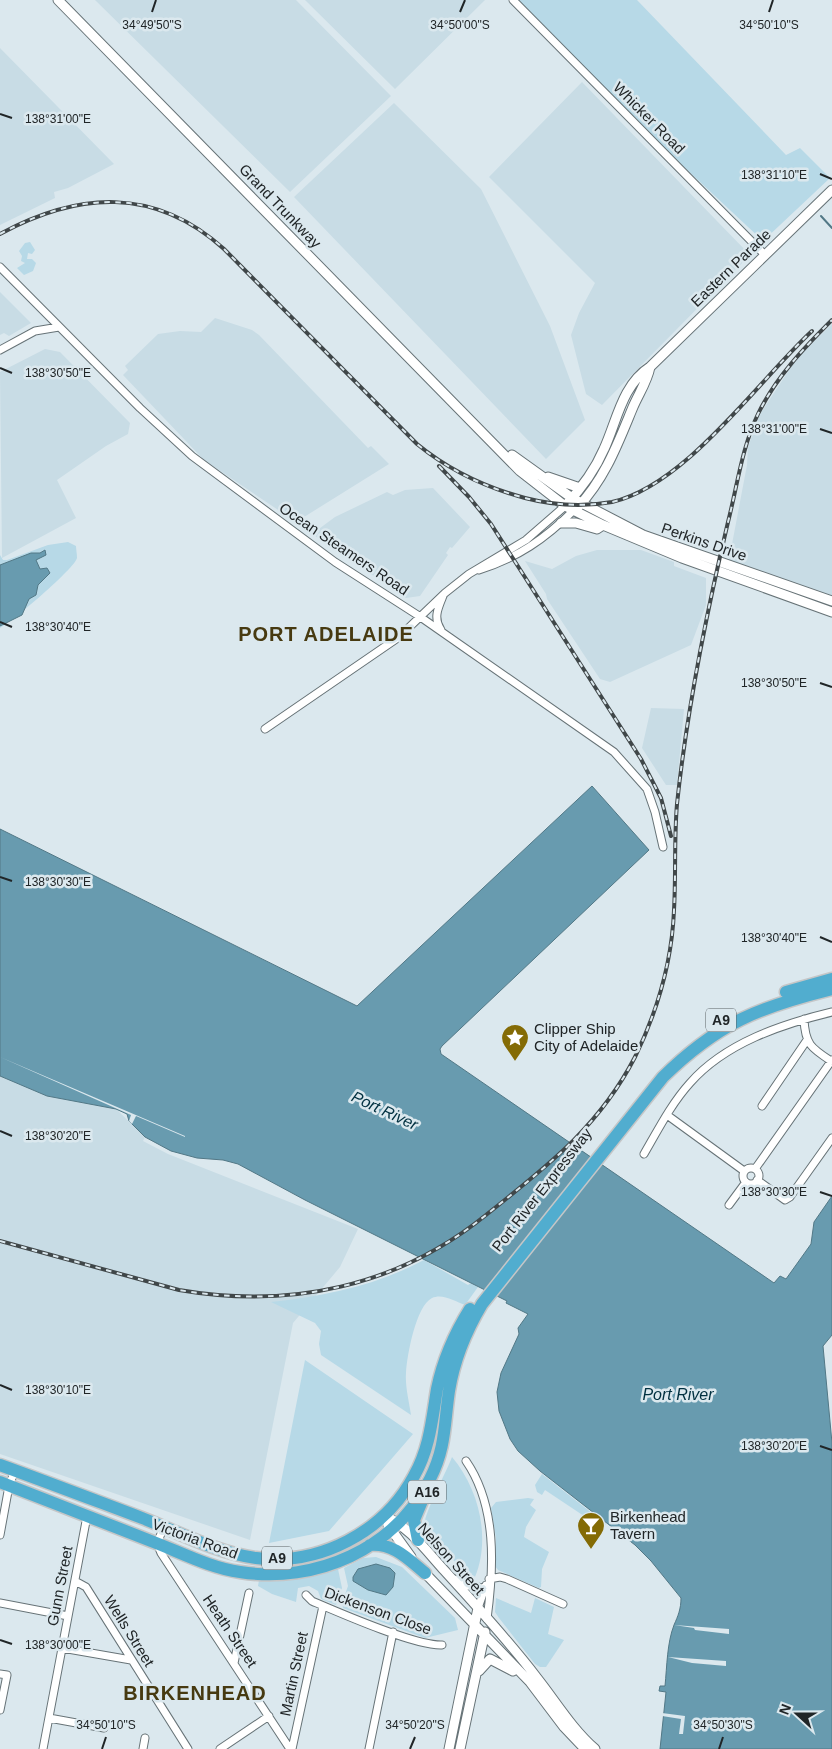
<svg xmlns="http://www.w3.org/2000/svg" width="832" height="1749" font-family="Helvetica,sans-serif">
<style>
.built{fill:#c8dce5}
.green{fill:#b7d9e7}
.water{fill:#689baf;stroke:#527886}
.pier{fill:#dbe8ee}
.lines{fill:none;stroke-linecap:round;stroke-linejoin:round}
.stream{stroke:#527886;stroke-width:2}
.street-casing{stroke:#677377;stroke-width:9}
.secondary-casing{stroke:#677377;stroke-width:11}
.highway-casing{stroke:#c5c6c7;stroke-width:15}
.street{stroke:#fff;stroke-width:7}
.secondary{stroke:#fff;stroke-width:9}
.highway{stroke:#51adcf;stroke-width:12}
.rail-casing{stroke:#404749;stroke-width:4}
.rail{stroke:#dbe8ee;stroke-width:2;stroke-dasharray:5.5;stroke-linecap:butt}
.ticks{fill:none;stroke:#202527;stroke-width:2}
.labels{text-anchor:middle;stroke-width:5;stroke-linejoin:round;paint-order:stroke}
.shield{fill:#dbe8ee;stroke:#586063;stroke-width:1}
.shield-label{font-size:14px;font-weight:bold;fill:#202527}
.street-label{font-size:15px;fill:#202527;stroke:#dbe8ee}
.poi-label{font-size:15px;fill:#202527;stroke:#dbe8ee;text-anchor:start}
.water-label{font-size:16px;font-style:italic;fill:#003040;stroke:#dbe8ee}
.district-label{font-size:20px;font-weight:bold;letter-spacing:1px;fill:#473a11;stroke:#dbe8ee}
.ticks-label{font-size:12px;text-anchor:middle;fill:#202527;stroke:#dbe8ee;stroke-width:5;stroke-linejoin:round;paint-order:stroke}
</style>
<rect width="100%" height="100%" fill="#dbe8ee"/>
<path class="built" d="M95,0H296L391,96L290,192Z
M305,0H485L395,89Z
M0,48L114,164L68,188L54,192L55,198L0,225Z
M582,82L750,255L602,405L586,394L571,335L579,313L595,283L489,177Z
M394,103L481,189L550,326L585,420L546,459L294,197Z
M0,292L31,323L9,336L4,333L0,335Z
M215,318L252,330L259,335L368,448L371,446L389,464L296,522L204,460L123,375L128,370L125,366L158,334L180,331L201,332Z
M832,324V596L729,560L747,465L748,447L760,414L797,358Z
M45,349L60,352L130,423L128,434L106,446L57,480L76,518L2,558L0,372Z
M433,488L470,527L452,548L450,547L446,553L448,555L420,596L406,598L312,534L335,517L387,492L393,495L405,490Z
M597,550H641L674,562V566L706,578V605L691,645L610,682L600,679L547,599L546,594L525,561L552,569L576,556Z
M651,708L684,709L677,785H666L642,748Z
M0,1076L47,1096L116,1109L145,1137L143,1141L168,1154L358,1229L340,1267L293,1323L250,1540L0,1454Z"/>
<path class="green" d="M513,0H637L786,155L800,148L830,178L763,241L605,93Z
M30,242L35,250L32,254L28,253L27,259H32L36,263L33,271L24,275L17,268L25,263L21,261L22,256L19,251L25,243Z
M68,542L76,546C76,549 77,554 77,558C75,568 12,622 0,628V555L3,560H7L48,545Z
M424,1260L468,1285L471,1283L478,1287L465,1305C455,1301 442,1293 432,1298C416,1306 407,1355 406,1373C405,1386 409,1401 411,1415L321,1355L319,1344L321,1331L315,1323L271,1302C325,1296 375,1286 424,1260Z
M305,1360L413,1434L329,1531L269,1543Z
M452,1457C479,1489 491,1538 475,1577C461,1565 430,1546 424,1529C421,1519 447,1471 452,1457Z
M542,1474L606,1524L602,1528L545,1490L542,1495L537,1492L535,1485Z
M528,1498L534,1499L530,1505L536,1510L526,1527L524,1537L549,1552L542,1569L541,1587L539,1588L498,1570L495,1566L496,1538L491,1508L496,1502Z
M376,1557L402,1567L455,1618L458,1630L425,1638L343,1608L342,1603L348,1586L344,1568L363,1558Z
M338,1569L342,1588L336,1605L321,1599L318,1591L309,1586L298,1588L296,1602L272,1594L258,1586L259,1580L308,1577Z
M496,1598L531,1613L535,1598L554,1607L548,1634L564,1640L546,1667H540L535,1664L499,1618L495,1612Z"/>
<path class="water" d="M45,550L46,555L36,560L40,569L47,568L50,573L38,585L36,595L29,599L22,615L0,626V565L31,553H40Z
M592,786L649,850L442,1046L440,1049L441,1054L774,1283L780,1276L786,1279L811,1244L814,1222L832,1196V1335L823,1346L832,1443V1749H660L666,1692L659,1691L660,1686H665C667,1666 667,1643 674,1625C678,1616 681,1609 681,1598L651,1561L635,1545L540,1471L518,1451L510,1439L499,1411L497,1392L501,1373L519,1334L518,1328L528,1314L506,1303L507,1301L305,1200L238,1164L223,1160L197,1158L171,1151L145,1137L129,1121L127,1114L116,1109L47,1096L0,1076V829L357,1006Z
M376,1564L390,1568L395,1573L393,1587L386,1595L368,1590L353,1581V1577L358,1569Z"/>
<path class="pier" d="M0,1057L185,1136V1137L136,1116L132,1124L129,1121L131,1115Z
M674,1625L729,1629V1634L695,1630L694,1628Z
M668,1657L726,1661V1666L692,1663Z
M662,1713L685,1716L683,1734H679L681,1719L662,1716Z"/>
<g class="lines">
<path class="stream" d="M821,216L832,228"/>
<defs>
<path id="street" d="M513,0L764,254
M0,267L140,408L192,456L335,562L419,616L614,752L647,789L655,812L663,847
M0,350L35,331L59,327
M479,570C517,558 545,539 574,510
M441,630C433,618 438,608 443,596
M265,729L399,637L445,593L469,574L526,540L565,506
M804,1019C805,1044 811,1048 831,1061
M762,1106L807,1040
M667,1115L744,1171
M644,1154C658,1130 671,1104 690,1083C725,1043 782,1024 832,1012
M743 1176a8 8 0 1 1 16 0a8 8 0 1 1-16 0Z
M755,1169L832,1060
M757,1180L785,1200L790,1197L832,1138
M729,1205L746,1182
M466,1461C497,1506 494,1567 487,1619
M164,1527L157,1543L161,1553L290,1749
M0,1535L9,1486L15,1470
M489,1579L500,1577L507,1579L563,1604
M75,1581L86,1587L188,1749
M306,1595L312,1601C340,1613 415,1646 442,1645
M0,1603L68,1616
M478,1608L486,1585
M62,1648L131,1660
M234,1663L249,1593
M0,1674L7,1675L0,1710
M49,1718L104,1728
M43,1749L87,1516
M143,1749L145,1738
M220,1749L269,1716
M292,1749L323,1606
M369,1749L393,1632"/>
<path id="secondary" d="M58,0L520,471L565,506L603,525L682,558L832,612
M512,455L572,498L643,535L832,601
M548,477L580,488
M565,506C580,490 595,470 604,449C617,421 622,385 650,367L832,190
M577,508C605,479 618,443 633,407C639,393 647,382 650,367
M561,523H576L597,529L603,525
M385,1516C409,1527 425,1549 443,1569C475,1604 508,1640 537,1678C556,1702 572,1729 595,1749
M388,1525L411,1557
M421,1569L530,1682L564,1727L585,1749
M454,1580L481,1589L485,1588
M479,1671L490,1659L513,1671
M449,1749L478,1608
M460,1749L485,1632"/>
<path id="highway" d="M786,992L832,979
M0,1465C47,1482 94,1500 142,1518C178,1532 217,1553 256,1558C320,1566 384,1532 414,1476C430,1448 432,1419 437,1389C443,1360 455,1333 470,1309
M0,1482C50,1502 101,1521 151,1541C180,1552 210,1568 240,1572C315,1584 396,1549 430,1479C446,1447 444,1425 449,1391C454,1360 466,1331 482,1304L663,1077C718,1023 759,1007 832,989
M418,1540L414,1520L422,1501
M370,1545C394,1543 408,1559 425,1573"/>
</defs>
<use href="#street" class="street-casing"/>
<use href="#secondary" class="secondary-casing"/>
<use href="#highway" class="highway-casing"/>
<use href="#street" class="street"/>
<use href="#secondary" class="secondary"/>
<use href="#highway" class="highway"/>
<defs>
<path id="rail" d="M0,234C78,192 154,186 224,249L417,444C450,471 484,487 525,498C552,505 584,507 612,502C686,485 757,382 812,331
M439,466L469,497L491,524L641,759L661,798L671,836
M0,1241L179,1290C290,1309 397,1287 486,1215C546,1167 599,1127 635,1057C657,1012 672,961 674,910C676,875 674,839 677,804C687,709 706,615 728,522C737,487 742,447 758,414C776,377 804,348 832,320"/>
</defs>
<use href="#rail" class="rail-casing"/>
<use href="#rail" class="rail"/>
</g>
<path class="ticks" d="M152,12L156,0M460,12L465,0M769,12L773,0M0,114L12,118M820,174L832,179M0,368L12,373M820,429L832,433M0,622L12,627M820,683L832,687M0,877L12,881M820,937L832,942M0,1131L12,1136M820,1192L832,1196M0,1385L12,1390M820,1446L832,1450M0,1640L12,1644M102,1749L106,1737M410,1749L415,1737M719,1749L723,1737"/>
<defs>
<symbol id="sight-pin" viewBox="-11 -11 22 30"><path d="M0 17L-7.5 6A9.5 9.5 0 1 1 7.5 6Z" fill="#846b05" stroke="#dbe8ee"/><path d="M0-6L1.8-2.2L6-1.7L2.9 1.2L3.7 5.4L0 3.3L-3.7 5.4L-2.9 1.2L-6-1.7L-1.8-2.2Z" fill="#fff"/></symbol>
<symbol id="bar-pin" viewBox="-11 -11 22 30"><path d="M0 17L-7.5 6A9.5 9.5 0 1 1 7.5 6Z" fill="#846b05" stroke="#dbe8ee"/><path d="M-6-5H6L.8 .8V4.5H3.5V6h-7V4.5H-.8V.8Z" fill="#fff"/></symbol>
</defs>
<g fill-rule="evenodd">
<use href="#sight-pin" x="499" y="1022" width="32" height="43"/>
<use href="#bar-pin" x="575" y="1510" width="32" height="43"/>
</g>
<g class="labels">
<g class="shield">
<rect x="706" y="1008.5" width="30" height="23" rx="4"/>
<rect x="408" y="1480.5" width="38" height="23" rx="4"/>
<rect x="262" y="1546.5" width="30" height="23" rx="4"/>
</g>
<g class="shield-label">
<text x="721" y="1025">A9</text>
<text x="427" y="1497">A16</text>
<text x="277" y="1563">A9</text>
</g>
<g class="street-label">
<text transform="translate(649 118) rotate(45)" y="5">Whicker Road</text>
<text transform="translate(280 206) rotate(46)" y="5">Grand Trunkway</text>
<text transform="translate(731 268) rotate(-44)" y="5">Eastern Parade</text>
<text transform="translate(704 542) rotate(19)" y="5">Perkins Drive</text>
<text transform="translate(344 549) rotate(34)" y="5">Ocean Steamers Road</text>
<text transform="translate(542 1190) rotate(-52)" y="5">Port River Expressway</text>
<text transform="translate(195 1539) rotate(20)" y="5">Victoria Road</text>
<text transform="translate(451 1559) rotate(48)" y="5">Nelson Street</text>
<text transform="translate(60 1586) rotate(-79)" y="5">Gunn Street</text>
<text transform="translate(378 1611) rotate(20)" y="5">Dickenson Close</text>
<text transform="translate(129 1631) rotate(58)" y="5">Wells Street</text>
<text transform="translate(230 1631) rotate(56)" y="5">Heath Street</text>
<text transform="translate(294 1674) rotate(-78)" y="5">Martin Street</text>
</g>
<g class="poi-label">
<text x="534" y="1034">Clipper Ship<tspan x="534" dy="17">City of Adelaide</tspan></text>
<text x="610" y="1522">Birkenhead<tspan x="610" dy="17">Tavern</tspan></text>
</g>
<g class="water-label">
<text transform="translate(385 1110) rotate(25)" y="6">Port River</text>
<text x="678" y="1400">Port River</text>
</g>
<g class="district-label">
<text x="326" y="641">PORT ADELAIDE</text>
<text x="195" y="1700">BIRKENHEAD</text>
</g>
</g>
<g class="ticks-label">
<text x="460" y="29">34°50'00"S</text>
<text x="152" y="29">34°49'50"S</text>
<text x="769" y="29">34°50'10"S</text>
<text x="58" y="123">138°31'00"E</text>
<text x="774" y="179">138°31'10"E</text>
<text x="58" y="377">138°30'50"E</text>
<text x="774" y="433">138°31'00"E</text>
<text x="58" y="631">138°30'40"E</text>
<text x="774" y="687">138°30'50"E</text>
<text x="58" y="886">138°30'30"E</text>
<text x="774" y="942">138°30'40"E</text>
<text x="58" y="1140">138°30'20"E</text>
<text x="774" y="1196">138°30'30"E</text>
<text x="58" y="1394">138°30'10"E</text>
<text x="774" y="1450">138°30'20"E</text>
<text x="58" y="1649">138°30'00"E</text>
<text x="106" y="1729">34°50'10"S</text>
<text x="415" y="1729">34°50'20"S</text>
<text x="723" y="1729">34°50'30"S</text>
</g>
<g transform="translate(797 1714) rotate(291)" stroke="#dbe8ee" stroke-width="4" paint-order="stroke">
<path d="M0-4L9 19L0 12L-9 19Z" fill="#202527"/>
<text y="-8" font-size="14" font-weight="bold" text-anchor="middle" fill="#202527">N</text>
</g>
</svg>
